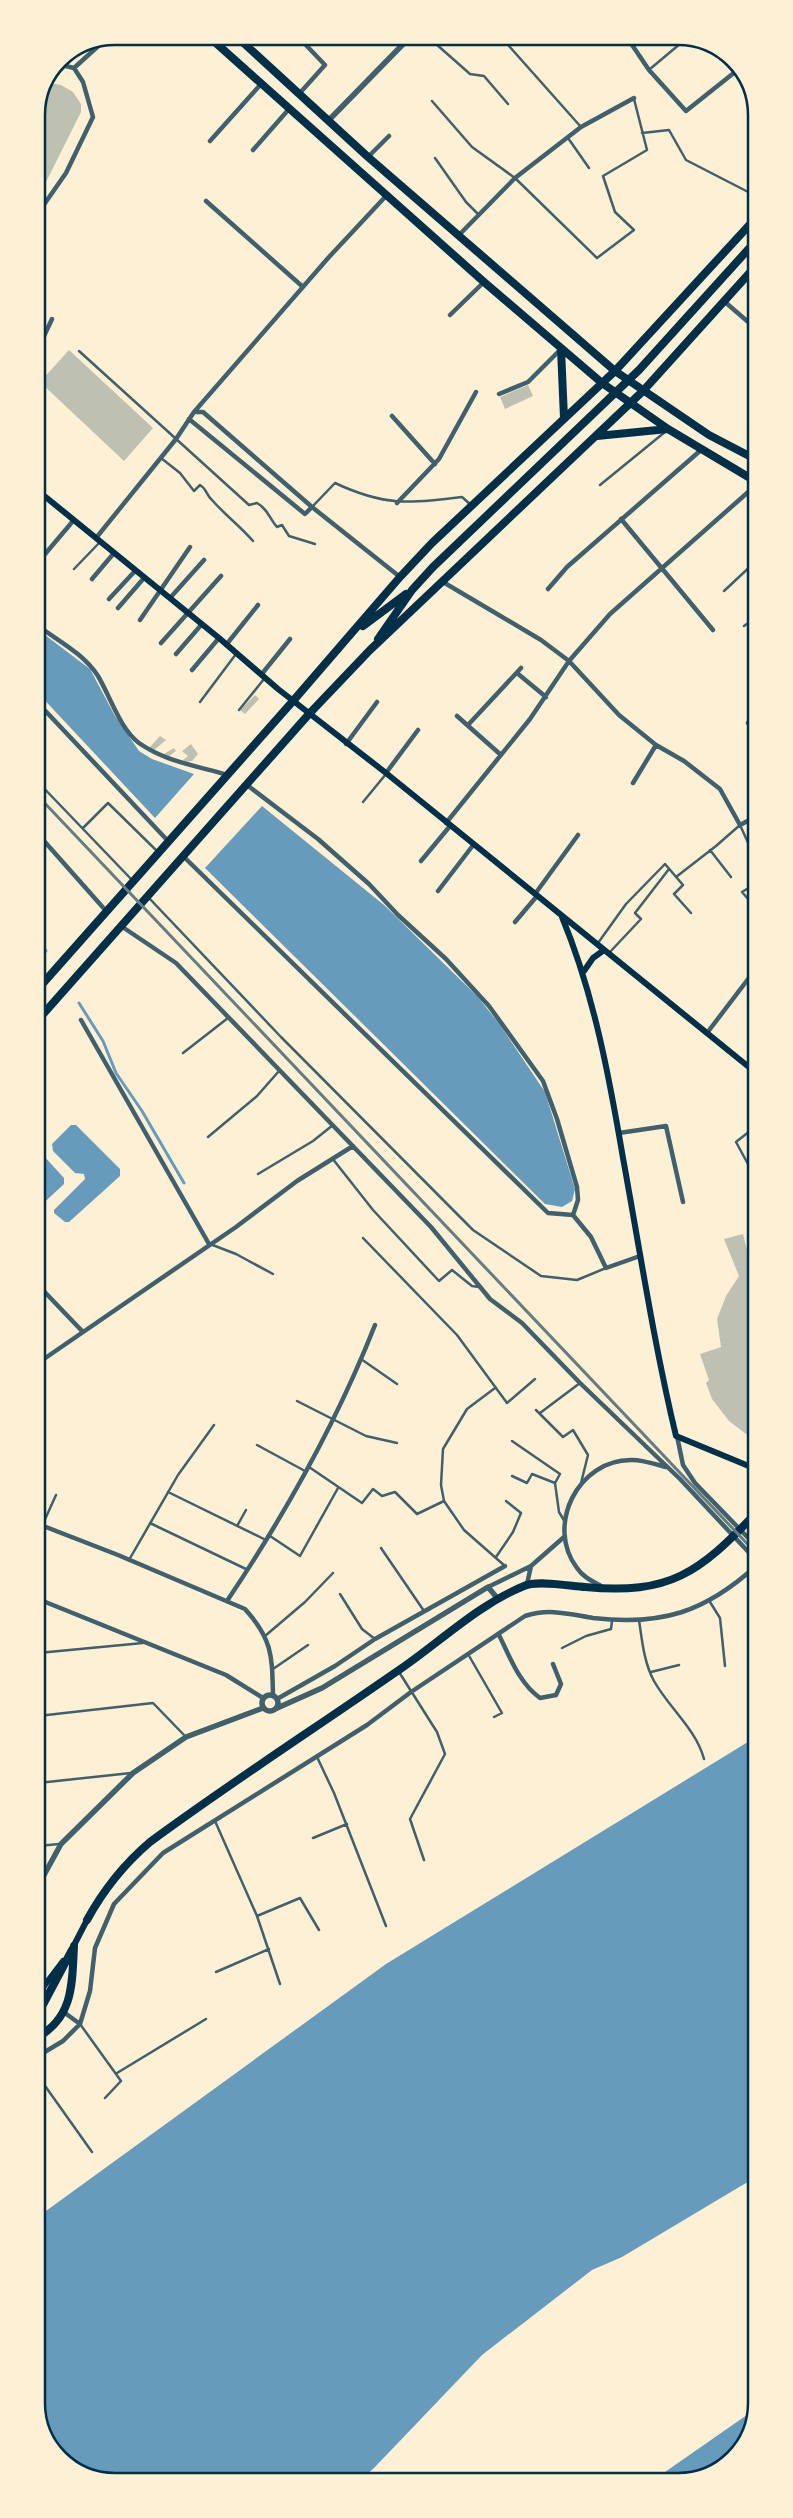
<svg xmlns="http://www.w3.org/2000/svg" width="793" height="2518" font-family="'Fira Sans Condensed',sans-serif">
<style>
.water{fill:#669bbc}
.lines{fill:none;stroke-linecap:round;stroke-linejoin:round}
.stream{stroke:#669bbc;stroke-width:3}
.building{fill:#bec0b2}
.service{stroke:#3f606c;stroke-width:2.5}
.minor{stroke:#3f606c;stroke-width:4.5}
.tertiary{stroke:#3f606c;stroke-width:5.5}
.secondary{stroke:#003049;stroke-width:6}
.primary{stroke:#003049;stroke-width:8}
.rail{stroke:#657d81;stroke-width:3}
.rim{fill:none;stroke:#003049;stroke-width:2.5}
</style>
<rect width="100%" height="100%" fill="#fdf0d5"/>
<path class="water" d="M37,629L90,669L115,716L139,751L152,759L194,774L155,818L37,692Z
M262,806L384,905L478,997L500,1025L545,1092L575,1189L572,1201L562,1207L545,1204L205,868Z
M71,1125H76L120,1169V1176L69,1222H65L54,1213V1210L85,1179L84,1174L75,1173L53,1151L52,1144Z
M39,1154H42L64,1178V1184L37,1209Z
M756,1737V2177L622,2257L592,2270L482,2355L374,2468L359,2481L110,2482L63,2462L39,2423V2216L386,1964Z
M754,2410L740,2451L698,2479H655Z"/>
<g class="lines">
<path class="stream" d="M37,938L46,951
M79,1003L103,1041L116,1073L142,1111L184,1183"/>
</g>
<path class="building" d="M50,83L61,85L73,92L81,104V112L36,202V115Z
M69,350L153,428L124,461L40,382Z
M528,385L533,396L505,409L500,397Z
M255,695L259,699L245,714L240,710Z
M160,736L166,740L153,751L149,748Z
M191,744L198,754L192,761L185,762L183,760L188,756L182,751Z
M174,748L176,751L168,757L162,755Z
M743,1234L747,1250L755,1247L756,1438L750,1437L729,1421L712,1399L706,1383L709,1380L700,1354L721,1347L717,1319L726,1296L739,1276L724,1239Z"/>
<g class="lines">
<path class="service" d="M427,36L470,74L484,76L508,104
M509,46L581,127
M650,69L687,38
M432,101L472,147L515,178L597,258L634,230L615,212L603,176L647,150L634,99
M642,133L669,130L686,160L754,195
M568,138L589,168
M435,158L466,202L478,214
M79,351L249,505L257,503C268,509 269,518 277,527L282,525L289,536L315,544
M161,458L180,473L194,491L200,485C207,489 206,495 212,500C225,515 240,526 253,541
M600,485L665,432
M312,507L335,483C384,506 409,504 462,497L471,505
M74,569L100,542
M724,591L755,562
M744,626L755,618
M200,702L236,654
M239,710L264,679
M37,781L132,880
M363,802L386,774
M83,828L108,803L158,852
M710,850L731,877
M676,877L716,846L740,825L755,858
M755,884L742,892L755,907
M149,898L281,1037L473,1230L541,1276L577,1280L606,1268
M598,943L626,904L665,864L683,885L674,894L691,913
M609,953L641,919L635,913L669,869
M183,1053L228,1018
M755,1127L736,1142L755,1177
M208,1137L257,1096L279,1071
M332,1158L373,1210L439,1281L452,1270L472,1286L479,1287
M258,1174L313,1141L333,1125
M363,1238L457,1335L507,1403L535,1379
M210,1244L236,1254L273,1274
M361,1359L397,1384
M495,1388L467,1409L443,1449L441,1485L444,1501L464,1530L505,1566
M297,1401L366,1436L397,1443
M536,1410L563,1437L573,1430L588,1455L581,1483
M540,1413L580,1383
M512,1441L560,1474L555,1483
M257,1445L305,1471
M309,1467L362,1503L373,1489L382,1496L395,1492L417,1514L444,1501
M512,1476L527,1483L532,1474L555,1483L559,1512L565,1522
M168,1492L266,1540
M150,1523L248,1570
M42,1526L56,1495
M237,1526L246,1510
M270,1536L300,1556L338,1488
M381,1548L424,1611
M496,1557L513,1532L521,1513L506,1501
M129,1560L178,1475L214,1425
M340,1594L362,1629L375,1639
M710,1602L720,1618L725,1666
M639,1620C642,1640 644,1663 654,1681C669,1708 696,1729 704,1759
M265,1636L305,1602L333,1573
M562,1648L586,1636L611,1629L612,1621
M752,1650L756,1663
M38,1653L143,1643
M468,1654L502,1713L494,1717
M273,1669L308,1645
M399,1672L437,1732L445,1754L410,1819L424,1860
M651,1672L679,1665
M38,1716L153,1703L185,1736
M317,1757L334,1793L386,1926
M38,1783L131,1773
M215,1821L257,1916L280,1984
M313,1838L347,1824
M38,1846L59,1844
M257,1916L300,1898L319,1930
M216,1972L269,1949
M80,2024L121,2081L105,2098
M117,2073L206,2019
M38,2076L92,2152
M39,2127L41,2131"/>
<path class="minor" d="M626,36L649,70L686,111L735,72
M74,68L105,40
M299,94L325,65L304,43
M210,141L261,84
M253,150L289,109
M368,157L389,136
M206,201L303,287
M36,216L66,173L93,117L83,82L74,68L57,64
M459,235L515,178L581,127L634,98
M725,302L754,327
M450,315L484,282
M37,351L52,319
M499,394L528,382L560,350
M194,412H203L312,507L400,577
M392,416L435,464
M189,419L305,514L312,507
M397,503L439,459L476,392
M621,519L713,630
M96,538L176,439L194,412L329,257L386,196
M40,560L73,521
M92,579L114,553
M443,582L541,640L569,661L619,715L656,745L684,761L720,789L740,825L755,817
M548,589L567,567L701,450
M170,598L204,560
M109,599L135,571
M118,608L144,578
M140,620L190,547
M37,625C58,641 83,653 98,676C110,696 120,729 139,743C166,762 198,766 228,775
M161,643L221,576
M226,645L258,605
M176,654L202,624
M192,670L219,638
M517,673L546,697
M261,675L290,639
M37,702L169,842
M457,716L501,755
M748,723L755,714
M468,725L521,668
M346,744L377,702
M386,773L418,730
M633,783L656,745
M247,785L318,839L369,884L398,915L446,959L489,1006L543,1081L557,1119L577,1187L578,1200L573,1215
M446,823L530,719L569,661L610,614L755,486
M37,833L107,912
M183,856L548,1213L573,1215
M421,861L450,826
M438,891L474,844
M535,894L578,835
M515,922L537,896
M121,926L176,963L431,1227L490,1299L522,1323L580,1383L680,1479L756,1560
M81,1020L209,1244
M707,1033L755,970
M619,1133L666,1126L683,1202
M573,1215L591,1237L606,1268L640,1256
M38,1285L82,1331
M38,1363L236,1227L297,1181L353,1146
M677,1436L683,1465L695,1483L756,1546
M38,1524L118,1555L245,1609C273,1640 272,1656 273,1696
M527,1584L531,1566
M601,1586C592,1581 583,1577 577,1568C545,1526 578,1459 632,1460C643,1460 655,1464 666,1467
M488,1587L531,1566L564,1537
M38,1599L226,1675L263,1698
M227,1601C286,1513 336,1424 375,1325
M499,1635C510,1657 519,1683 540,1698L556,1695L561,1684L553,1664
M277,1699L335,1666L375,1639L505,1566
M65,2013L80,2024
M38,2056L63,2041L80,2024L90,1991L95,1948L114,1904L163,1853L367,1725L411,1692L525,1616C549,1608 569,1614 593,1618C662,1626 705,1612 756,1566"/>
<path class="tertiary" d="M329,120L411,36
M262 1703a8 8 0 1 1 16 0a8 8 0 1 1-16 0Z
M275,1709L322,1688L488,1587L498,1599
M38,1886L61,1844L133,1773L186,1737L263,1708"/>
<path class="secondary" d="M37,490L219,638L278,689L386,773L755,1072
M562,917C594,994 609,1076 623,1158C640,1251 654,1344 676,1436L756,1469
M584,971L593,958L604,950
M72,1949L87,1920
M38,1994L63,1961"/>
<path class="primary" d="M208,36L484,282L602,383L668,429L755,481
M236,36L368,157L615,371L709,435L755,459
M561,349L564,418
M597,436L668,429
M363,626L406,594
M378,639L412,590L433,567L639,370L754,243
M37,990L293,701L400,577L432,543L615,371L754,220
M37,1021L309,714L370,650L643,391L754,268
M87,1920C104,1889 123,1865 150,1842C230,1783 314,1729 396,1672C438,1644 477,1605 524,1586C537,1580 570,1586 585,1587C670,1595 699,1573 756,1513
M38,2014L72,1950
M38,2037C74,2017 72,1982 74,1946"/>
<path class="rail" d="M37,795L756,1553"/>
</g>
<path d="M0 0H793V2518H0ZM115 45H678A70 70 0 0 1 748 115V2403A70 70 0 0 1 678 2473H115A70 70 0 0 1 45 2403V115A70 70 0 0 1 115 45Z" fill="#fdf0d5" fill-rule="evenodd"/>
<path class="rim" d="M115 45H678A70 70 0 0 1 748 115V2403A70 70 0 0 1 678 2473H115A70 70 0 0 1 45 2403V115A70 70 0 0 1 115 45Z"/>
</svg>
